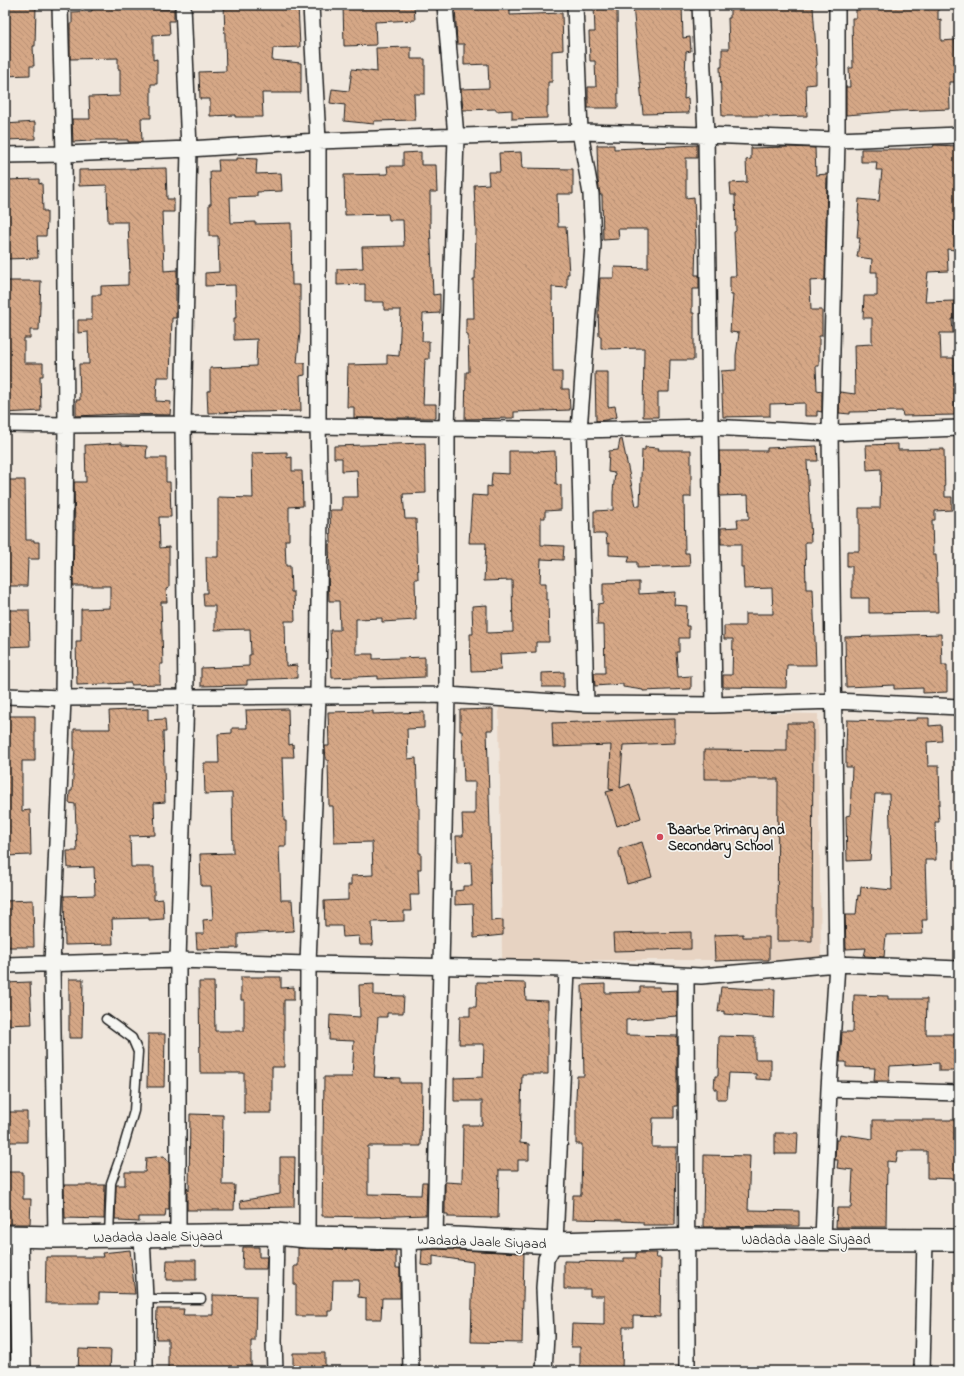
<svg xmlns="http://www.w3.org/2000/svg" width="964" height="1376" font-family="'Indie Flower',sans-serif">
<style>
.built{fill:#e7d3c2}
.building{fill:url(#building-back-hatch);stroke:#1c1c1c}
.lines{fill:none;stroke-linecap:round;stroke-linejoin:round}
.service-casing{stroke:#1c1c1c;stroke-width:11}
.minor-casing{stroke:#1c1c1c;stroke-width:18}
.tertiary-casing{stroke:#1c1c1c;stroke-width:22}
.secondary-casing{stroke:#1c1c1c;stroke-width:24}
.service{stroke:#f6f6f2;stroke-width:8}
.minor{stroke:#f6f6f2;stroke-width:15}
.tertiary{stroke:#f6f6f2;stroke-width:19}
.secondary{stroke:#f6f6f2;stroke-width:21}
.poi-dot{fill:#d1495b;stroke:#f6f6f2;stroke-width:1.5}
.labels{text-anchor:middle;stroke-width:3.5;stroke-linejoin:round;paint-order:stroke}
.poi-label{font-size:14px;font-weight:bold;fill:#1c1c1c;stroke:#f6f6f2;text-anchor:start}
.street-label{font-size:14px;fill:#1c1c1c;stroke:#f6f6f2}
</style>
<defs>
<pattern id="building-back-hatch" width="6" height="6" patternUnits="userSpaceOnUse"><rect width="6" height="6" fill="#d5a786"/><path d="M-1 5l2 2M0 0l6 6M5-1l2 2" fill="none" stroke="#b68f73"/></pattern>
</defs>
<rect width="100%" height="100%" fill="#efe6dc"/>
<filter id="ink" filterUnits="userSpaceOnUse"><feTurbulence type="fractalNoise" baseFrequency=".025" numOctaves="2"/><feDisplacementMap in="SourceGraphic" scale="8" xChannelSelector="R" yChannelSelector="G"/><feConvolveMatrix kernelMatrix="1 2 1 2 8 2 1 2 1" color-interpolation-filters="sRGB"/></filter>
<g filter="url(#ink)">
<path class="built" d="M499,707L818,714L821,960H502Z"/>
<path class="building" d="M5,5H36L35,46H33L34,66H30V75L5,76Z
M92,5H141V9H174V21H169L170,34L153,35V60L157,59V84H151V118H141L142,142H128V140H91V141L73,142L72,119H90L89,97L120,96V69H118V58L70,59V24H72V12L92,11Z
M224,5H298L300,47L273,48L272,60L301,63V93H262L263,117H235V115L210,116V99H200L199,72L226,71Z
M343,5H414L415,20L375,22L376,45L344,46Z
M455,5H510V15L562,13L563,50L552,51V82H548V106H547V118L512,119V110L496,111V109L463,110L461,89L489,88L488,64L464,65V44H457Z
M633,5H682L683,38L690,37L691,51L686,52L684,99L688,98L689,113L643,114Z
M730,5H799V7H813L817,65L816,66V84L806,85L807,116L768,117V116H722L720,67H722V49H729L728,18H730Z
M856,5H938V20L941,19V41L955,40L957,82H949L950,109L899,111L846,115V87H850L849,68H853L852,18H856Z
M594,6H617L618,108H588V87H596L595,61H590L589,32H595Z
M411,47V59H425V94H414L415,120L374,121V124L344,121L345,105L330,103L332,89L349,91L352,69L377,72L376,48Z
M35,122V139L5,140V124Z
M597,145H614V149L697,145V158H686V198L694,197L696,240L695,275H699V289H692V313H694V360H670L669,392H658V417H643L644,348L601,349V336H599L598,312L600,278H614V267L648,268V229H618L619,239L603,240L602,195H600L598,181Z
M934,145L959,146V190L957,220H955V250L947,249L948,271L928,272L925,302L954,301V319H952L953,333H940L941,358H954L955,415L903,416L902,411L850,412V414L839,413L840,392L855,394L854,345L872,344V318H863L864,296H877V272H871L872,259L857,257L860,238H857L859,214H858L859,199L879,201L882,170H876L877,162H861V149H910V148L933,147Z
M787,147L815,148L816,175L827,174L825,280L810,281L811,310H822V336H819V366H816L817,390L822,391V412L817,411V416H805V403L770,404V416L723,417L721,371L736,370V355L739,333L730,332L733,295H731L730,290V276H736L734,232L736,231L735,195H731L730,183L747,182L746,160L751,159V148Z
M421,152V165H436L437,192H430V221L433,295L440,294V313L423,314L422,341H429V359H425L423,404H436V418H354V407H347L348,365L387,364V355L399,356L401,310H384V302H365V284L337,285V269L363,268L362,247L404,246L403,220H389L388,214L345,215L344,175L388,174L387,166H403V153Z
M521,152L522,168L573,169V194H557L558,227H566L569,274H567V288L552,287L553,372H562V389H569L570,410L514,412V418L465,419L466,372H469L468,334H466V318H474L473,279H475L476,230L474,185L489,184L488,172H500L499,153Z
M237,158L257,159L256,174L281,173L282,191L257,192V196L230,197L231,223L255,222V224L291,223L292,285H300V332L297,363H305V375L300,376L301,411L208,413L207,391H210V368L256,366L257,339L234,340V318H236L235,285L205,286V273L219,272L218,236H209V204H211L210,171H219L218,160H237Z
M166,168L167,199H174V212H162L164,271L177,270V283H176V318H172L170,377H157L156,401L171,402L170,415L120,414L76,416V400H80L79,364H89L88,332L78,333V320H92V295H101V286L128,285V272H130L128,222H108L107,185L79,186V170Z
M39,179V184L42,183L43,211H47V221L46,236H37L38,258L5,259V180Z
M5,281H41L39,330H30V338H24V363H43V376H40L41,411L5,413Z
M595,372H608V407L615,406L617,417L606,420L596,421Z
M622,439L636,506H640L642,450H645V447L659,448L658,450H691V497H684L685,553H689L690,566L637,568V562H628L630,556L609,555V543L607,544L606,534H594V511L613,510V492L615,473L608,472L609,451L618,450L620,440Z
M122,443V445L147,446L146,458H166V482H170L171,517H159L160,548L169,547V588L166,589L167,602H161L163,664H160V684L131,685V683L77,685L76,641H81V609L110,608V586H73L74,530H75L74,482H86L85,445Z
M425,443L426,493L403,494L405,519H416L418,579H415L416,620L382,622V618L356,619V654H373V659L425,657V677L378,679V676L332,678L330,630H340L339,601H329L328,572H330L329,544H331L330,510H342V497H358L357,470L342,471V458H334V446Z
M898,444V450L944,449L945,497H952V510L935,511V520H932L933,555H936L938,612L869,613V598H852V566H847V551H859V508H880L881,469L867,470L866,445Z
M817,446L818,461H807L811,542H805L806,589H813L816,665H787L786,688L723,687V675H732L733,639H724V626H745V614H773L772,588L744,589L743,567H741V544H721V528L738,527L737,519H749L748,495L720,496L719,451H767V448Z
M509,451H533V452L555,451L556,484L561,485V510L545,511V518H541V545L564,546L563,560L541,559L540,583H546V600H548L549,642H536V652L500,654L501,670L471,671L470,634H473L472,606L487,605V633L513,632L512,580L484,581L486,543H469L472,495L487,496V486L491,487L492,473L509,474Z
M287,452V458L292,457V471H302L303,506L289,507V540H285L286,566H290L291,592H294L295,621H285L286,666L297,665V678L247,680V685L201,686V668L249,666V655H251L250,629L215,630V606H204L203,593H207L206,557H218V497L253,498L252,453Z
M5,480H25L26,540H34V542H39V559H28L27,586H5Z
M639,582V594L675,592L674,605L687,606L686,626H689V638H679V652H676L678,677L691,676V689L643,691V690L623,687V684L595,686L594,673H605L604,625H597L598,604L603,603V583Z
M5,610H29L30,646L5,647Z
M941,634L942,665H947V692L923,693V688L894,689V685L846,687L845,637Z
M564,672V687H542V673Z
M148,709V720L165,719L166,732H163L165,802L154,803L155,835L130,836L131,867H154V900L163,899L164,919L149,920V918L112,919L113,944L65,945L64,896L95,895L94,867L68,868L67,851H77L75,804L69,803L70,791H72L75,749H74V729H110L109,711Z
M288,709L289,745L293,744L294,757H282L284,821H286V846H279L281,900H292L294,931L238,934V948L197,949L196,934H204L203,920L213,919L211,886H201L200,854L233,853L232,793L205,794L204,763H219L218,734L232,733V728H247L246,710Z
M493,709V730H487L491,862H490L491,921L503,920V935L474,938L473,904L455,905V891L463,890V886H472L471,862L457,863L456,836H463L462,814H475V782H464L462,731H460V710Z
M373,711V714L424,712V728L407,729L408,759L416,758L418,805H419V853H421V869H418L419,895H410L411,911H404V921L372,922L373,945H360L359,936L343,937L342,926H325L324,901L348,900V885H351V876L373,875L372,842L334,843L333,806H329L328,760H326L325,746H329L328,712Z
M5,716H35V761H22V811L30,810L31,855L5,856Z
M917,718H929V726L941,725L942,741L927,742L928,766H939L940,804H938L939,822H935L936,860H925L927,920H922L923,934L886,935L884,957L864,956L866,948L846,949L845,915H856L858,895L860,896L861,887L892,890L889,794H875L870,860L847,861L846,816L850,815L852,767H846V747L847,720L889,721L917,720Z
M675,719V743L623,745L620,788L630,784L641,818L617,826L606,792L614,790L609,789L611,745L553,747L552,723Z
M787,723H813L812,941H777L778,779H704V750L787,751Z
M642,842L652,877L627,884L619,854V849Z
M33,900L34,947H5V901Z
M691,932V949L614,951L613,934Z
M743,934V937H769V960H748L715,961L714,935Z
M241,977H281V988L294,987V1000H284V1067H272V1113H244V1073H200L199,982H214L215,1031H244V1000H241Z
M69,979H83L82,1038H69Z
M30,982L32,1024L5,1025V983Z
M477,982L525,983L526,1000L548,1001V1074H522L520,1143L529,1144V1160H518V1170H499L498,1218L448,1217V1214H445V1182L462,1183L463,1125H482V1101H454V1078L483,1077L484,1044H459L460,1016H470V1007H476Z
M374,984V995L404,996L403,1013H387V1017H378L374,1077L400,1078V1083H422L421,1146H368V1194L421,1195L422,1182H427L426,1215L370,1217L322,1216L324,1077H352L354,1041L329,1040L330,1015L360,1017L359,985Z
M605,984V993L640,992V987H660V991L677,990V1016L626,1020V1035L677,1036V1106H674V1118H653L652,1147H676L675,1225H643V1222L622,1221V1220L572,1219L573,1195H581L582,1144H576V1098L577,1076H584L582,985Z
M721,987L755,989H775L774,1018L724,1014V1011L718,1012Z
M854,995L888,996V999H927L926,1034H959V1071H939V1063L890,1066L889,1081H874L875,1068L846,1067V1062H840L842,1032H853Z
M148,1034H165L164,1087H147Z
M719,1036L755,1037V1059H771V1080L756,1079V1074L729,1073L727,1099H717V1089H714L715,1076H718Z
M5,1112H27V1142H5Z
M190,1114L223,1115L222,1185H235L234,1210H187V1188L189,1191Z
M873,1120H959V1179L927,1178V1151H898L896,1162L887,1161L886,1227H836L837,1208H851L853,1170L837,1168L838,1160H835L836,1140H839L840,1134L873,1139Z
M775,1133H798L797,1154H775Z
M704,1155L750,1156L748,1210L799,1211V1226L703,1227Z
M164,1156L169,1163V1209H166L165,1217H139V1222L119,1221V1219H115L116,1185H125V1172H145L146,1158Z
M280,1157H295L294,1207L241,1208L240,1201L280,1194Z
M5,1172H23V1199H31L30,1224H5Z
M64,1185H105L104,1219L65,1218Z
M243,1247H259V1257H267L266,1269H242Z
M298,1248L396,1251V1268H400V1298H382L381,1319H366V1298L358,1297L359,1280H333L332,1311H328V1316H296V1284H294V1266H298Z
M435,1249L524,1253L522,1343L471,1342L473,1262L433,1256V1266L421,1265L422,1250Z
M130,1250L135,1294L99,1293V1303H45L46,1257H103L102,1253Z
M636,1253H657L656,1258H661L660,1317L633,1316V1327H623L622,1371H580V1347H571L572,1324L604,1325V1296H590V1289H564V1261L624,1262V1258H636Z
M167,1260H196V1280H166Z
M213,1295L256,1296L255,1341H251V1371H168V1339H156L157,1309H184L183,1315H213Z
M79,1349L111,1350L110,1371H78Z
M293,1353H325V1371H293Z"/>
<g class="lines">
<defs>
<path id="service" d="M106,1019L132,1038L138,1052L134,1111L122,1152L111,1183L109,1236
M145,1299H201"/>
<path id="minor" d="M575,5L580,132L591,194L593,245L579,430L586,704
M700,5L706,135L714,705
M5,155L64,154L189,149L318,141L580,132L706,135L837,140L959,135
M5,424L66,425L183,424L579,430L710,427L830,433L959,428
M5,696L63,698L447,695L586,704L714,705L835,701L959,707
M5,965L178,960L308,964L567,969L701,976L837,964L959,969
M686,976L687,1371
M829,1089L959,1093
M142,1236L145,1299V1371
M178,1236V960L186,696L183,424L189,149L183,5
M56,1237L52,964L63,698L66,425L64,154L60,5
M307,1237L308,964L318,695L320,505L318,427V141L311,5
M435,1237L447,695V429L456,137L445,5
M408,1239L411,1371
M823,1239L829,1089L837,964L830,433L837,140V5
M275,1371L274,1341L276,1234
M544,1371L546,1336L544,1288L546,1259L555,1243L567,969
M922,1371L925,1239"/>
<path id="tertiary" d="M18,1236L21,1371"/>
<path id="secondary" d="M5,1236L56,1237L276,1234L307,1237L408,1239L435,1237L555,1243L699,1239L959,1240"/>
</defs>
<use href="#service" class="service-casing"/>
<use href="#minor" class="minor-casing"/>
<use href="#tertiary" class="tertiary-casing"/>
<use href="#secondary" class="secondary-casing"/>
<use href="#service" class="service"/>
<use href="#minor" class="minor"/>
<use href="#tertiary" class="tertiary"/>
<use href="#secondary" class="secondary"/>
</g>
</g>
<circle class="poi-dot" cx="660" cy="837" r="4"/>
<g class="labels">
<g class="poi-label">
<text x="668" y="834">Baarbe Primary and<tspan x="668" dy="16">Secondary School</tspan></text>
</g>
<g class="street-label">
<text transform="translate(158 1236) rotate(-1)" y="5">Wadada Jaale Siyaad</text>
<text x="806" y="1244">Wadada Jaale Siyaad</text>
<text transform="translate(482 1241) rotate(2)" y="5">Wadada Jaale Siyaad</text>
</g>
</g>
<rect width="964" height="1376" fill="none" stroke="#f6f6f2" stroke-width="20"/>
<rect x="10" y="10" width="944" height="1356" fill="none" stroke="#1c1c1c" stroke-width="1.5" filter="url(#ink)"/>
</svg>
